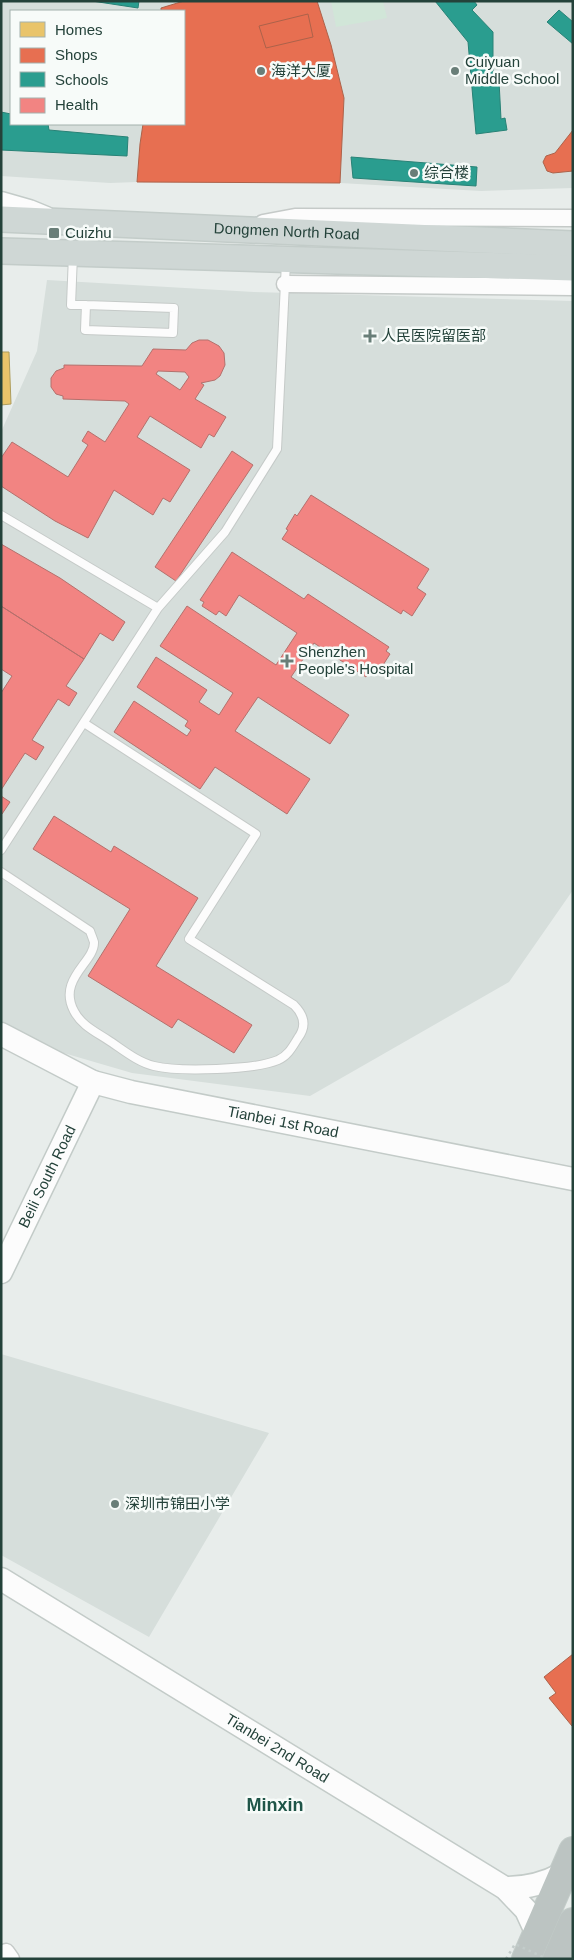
<svg xmlns="http://www.w3.org/2000/svg" width="574" height="1960" font-family="Arial,'Noto Sans SC',sans-serif">
<style>
.built{fill:#d6dedb}
.green{fill:#d1e6d8}
.homes{fill:#e9c46a;stroke:#ae9d5c}
.shops{fill:#e76f51;stroke:#ac624a}
.schools{fill:#2a9d8f;stroke:#288276}
.health{fill:#f28482;stroke:#b4706c;fill-rule:evenodd}
.lines{fill:none;stroke-linecap:round;stroke-linejoin:round}
.lane-casing{stroke:#c5cac8;stroke-width:10}
.street-casing{stroke:#c5cac8;stroke-width:19}
.secondary-casing{stroke:#c3cbc8;stroke-width:25}
.primary-casing{stroke:#c3ccc9;stroke-width:28}
.highway-casing{stroke:#c3ccc9;stroke-width:30}
.lane{stroke:#fcfcfc;stroke-width:8}
.street{stroke:#fcfcfc;stroke-width:16}
.secondary{stroke:#fcfcfc;stroke-width:22}
.primary{stroke:#cfd7d5;stroke-width:25}
.highway{stroke:#bcc4c2;stroke-width:28}
.path-bridge{stroke:#c3ccca;stroke-width:2.5;stroke-dasharray:2.5 4;stroke-linecap:butt}
.poi-dot{fill:#697e78;stroke:#f7fbf9;stroke-width:2}
.labels{text-anchor:middle;stroke-width:5;stroke-linejoin:round;paint-order:stroke}
.poi-label{font-size:15px;fill:#24423a;stroke:#f7fbf9;text-anchor:start}
.street-label{font-size:15px;fill:#24423a;stroke:#f7fbf9}
.quarter-label{font-size:18px;font-weight:bold;fill:#1f5548;stroke:#f7fbf9}
</style>
<rect width="100%" height="100%" fill="#e8edeb"/>
<path class="built" d="M1,1H184L161,8V11H11V124H143L140,144L137,182L110,183L1,176Z
M317,1H573V188L481,191L340,183L344,98L331,45Z
M47,280L254,292L573,301V890L509,982L310,1096L132,1073L26,1042L1,1028V432L37,351Z
M1,1354L269,1433L149,1637L1,1555Z"/>
<path class="green" d="M331,1H383L387,18L336,27Z"/>
<path class="homes" d="M1,352H9L11,404L1,405Z"/>
<path class="shops" d="M184,1H317L331,45L344,98L340,183L137,182L140,144L143,124H184V11H161V8Z
M308,14L313,37L266,48L259,26Z
M573,130V171L553,173L547,171L543,162L546,156L555,153Z
M573,1654V1726H572L549,1698L556,1693L544,1677Z"/>
<path class="schools" d="M92,1H139L138,8Z
M435,1H474L477,5L472,10L493,32V77L499,81L501,119L505,118L507,130L476,134L468,42Z
M559,10L573,22V44L547,22Z
M1,112L11,114V124H48L49,130L128,137L127,156L1,150Z
M351,157L477,167L476,186L353,178Z"/>
<path class="health" d="M199,340H208L219,346L224,353L225,365L220,376L215,380L201,383L204,385L195,399L226,417L214,437L209,434L201,448L150,416L137,437L190,470L170,502L163,498L153,515L114,490L88,538L55,521L1,486V458L12,442L68,477L88,445L82,441L88,431L105,442L129,404L125,401L63,399V396L56,394L51,387V378L56,371L64,368V365L142,366L153,349L186,350L192,343ZM158,371L185,372L189,377L180,390L156,374Z
M232,451L253,465L176,581L155,567Z
M311,495L429,569L417,588L426,594L412,616L403,610L401,614L282,539L288,530L286,529L295,514L297,516Z
M1,544L60,578L125,622L113,641L100,633L84,659L1,606Z
M232,552L304,599L308,594L389,647L386,651L390,654L378,673L372,669L366,677L314,643L291,677L349,715L330,744L258,697L235,731L310,779L287,814L215,767L200,789L114,732L134,701L187,736L191,730L185,726L188,721L137,687L156,657L207,690L199,702L219,715L233,693L160,646L187,606L276,665L297,633L239,595L226,616L219,611L216,615L202,606L204,602L200,600Z
M1,606L84,659L66,686L77,693L69,706L58,699L32,740L44,747L36,760L25,753L1,790V693L12,676L1,669Z
M1,796L10,802L2,814L1,813Z
M54,816L111,852L114,846L198,898L156,966L252,1025L234,1053L178,1019L172,1028L88,976L130,909L33,849Z"/>
<g class="lines">
<defs>
<path id="lane" d="M73,255L71,305H86L174,308L173,333L85,330L86,305
M1,515L158,608
M1,850L158,608L225,532L277,449L286,262
M1,872L90,931C91,934 93,939 94,942C95,962 57,979 74,1011C81,1025 96,1032 108,1040C122,1049 137,1062 154,1066C179,1072 255,1070 278,1060C288,1056 293,1046 298,1038C307,1026 304,1015 294,1005L189,939L256,834L84,723"/>
<path id="street" d="M263,223L295,217L573,218
M285,284L573,287
M6,1952L11,1959"/>
<g id="secondary">
<path d="M1,203L29,211L46,218"/>
<path id="s1" d="M1,1034L93,1082L131,1092L573,1179"/>
<path id="s2" d="M1,1272L93,1082"/>
<path id="s3" d="M1,1579L505,1888L526,1910L537,1934"/>
<path d="M505,1888C526,1888 544,1884 562,1874"/>
</g>
<g id="primary">
<path id="s4" d="M1,219L573,244"/>
<path d="M1,251L573,268"/>
</g>
<path id="highway" d="M526,1959L573,1851
M557,1959L573,1922"/>
</defs>
<use href="#lane" class="lane-casing"/>
<use href="#street" class="street-casing"/>
<use href="#secondary" class="secondary-casing"/>
<use href="#primary" class="primary-casing"/>
<use href="#highway" class="highway-casing"/>
<use href="#lane" class="lane"/>
<use href="#street" class="street"/>
<use href="#secondary" class="secondary"/>
<use href="#primary" class="primary"/>
<use href="#highway" class="highway"/>
<path class="path-bridge" d="M506,1959L515,1944L547,1959"/>
</g>
<g class="poi-dot">
<circle cx="261" cy="71" r="5"/>
<circle cx="455" cy="71" r="5"/>
<circle cx="414" cy="173" r="5"/>
<rect x="48" y="227" width="12" height="12" rx="2.5"/>
<path d="M367.5 328.5h5v5h5v5h-5v5h-5v-5h-5v-5h5z"/>
<path d="M284.5 653.5h5v5h5v5h-5v5h-5v-5h-5v-5h5z"/>
<circle cx="115" cy="1504" r="5"/>
</g>
<g class="labels">
<g class="poi-label">
<text x="465" y="67">Cuiyuan<tspan x="465" dy="17">Middle School</tspan></text>
<text x="271" y="76">海洋大厦</text>
<text x="424" y="178">综合楼</text>
<text x="65" y="238">Cuizhu</text>
<text x="381" y="341">人民医院留医部</text>
<text x="298" y="657">Shenzhen<tspan x="298" dy="17">People's Hospital</tspan></text>
<text x="125" y="1509">深圳市锦田小学</text>
</g>
<g class="street-label">
<text dy="5" stroke="none"><textPath href="#s4" startOffset="286">Dongmen North Road</textPath></text>
<text dy="5" stroke="none"><textPath href="#s1" startOffset="298">Tianbei 1st Road</textPath></text>
<text dy="5" stroke="none"><textPath href="#s2" startOffset="106">Beili South Road</textPath></text>
<text dy="5" stroke="none"><textPath href="#s3" startOffset="324">Tianbei 2nd Road</textPath></text>
</g>
<g class="quarter-label">
<text x="275" y="1811">Minxin</text>
</g>
</g>
<rect width="574" height="1960" fill="none" stroke="#24423a" stroke-width="5"/>
<rect x="10" y="10" width="175" height="115" fill="#f7fbf9" stroke="#a3b1ad"/>
<rect x="20" y="22" width="25" height="15" fill="#e9c46a" stroke="#a3b1ad"/>
<text x="55" y="35" font-size="15" fill="#24423a">Homes</text>
<rect x="20" y="48" width="25" height="15" fill="#e76f51" stroke="#a3b1ad"/>
<text x="55" y="60" font-size="15" fill="#24423a">Shops</text>
<rect x="20" y="72" width="25" height="15" fill="#2a9d8f" stroke="#a3b1ad"/>
<text x="55" y="85" font-size="15" fill="#24423a">Schools</text>
<rect x="20" y="98" width="25" height="15" fill="#f28482" stroke="#a3b1ad"/>
<text x="55" y="110" font-size="15" fill="#24423a">Health</text>
</svg>
